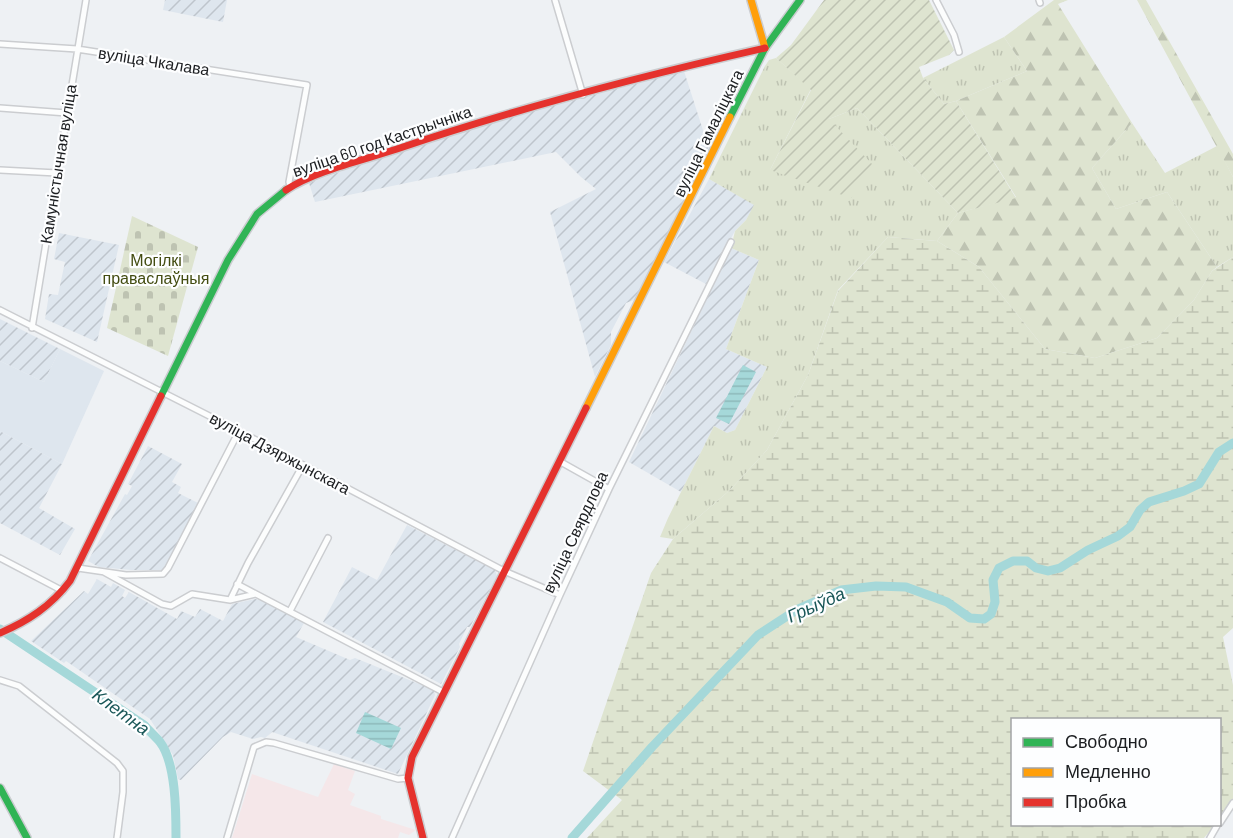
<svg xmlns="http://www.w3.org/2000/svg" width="1233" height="838" font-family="Barlow,sans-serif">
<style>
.industrial{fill:url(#industrial-furrows)}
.built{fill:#dee6ee}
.medical{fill:#f5e7e9}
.grass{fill:url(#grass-tufts)}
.forest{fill:url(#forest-firs)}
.wetland{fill:url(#wetland-marsh)}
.cemetery{fill:url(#cemetery-stones)}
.garden{fill:url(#garden-furrows)}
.water{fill:url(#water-rules)}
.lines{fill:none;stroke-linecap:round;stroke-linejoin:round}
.river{stroke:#a5d8d9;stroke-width:9}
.street-casing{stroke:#cbcdd0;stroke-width:8}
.fast-casing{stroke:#cbcdd0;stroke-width:10}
.slow-casing{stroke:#cbcdd0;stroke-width:10}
.jam-casing{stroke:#cbcdd0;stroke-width:10}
.street{stroke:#fcfdfd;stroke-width:5}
.fast{stroke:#30b455;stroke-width:7}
.slow{stroke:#ff9f0a;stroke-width:7}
.jam{stroke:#e5322d;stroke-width:7}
.labels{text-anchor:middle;stroke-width:4.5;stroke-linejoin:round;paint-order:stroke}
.street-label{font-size:16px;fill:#1c1e21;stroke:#fdfeff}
.park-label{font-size:16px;fill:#434c11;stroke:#fdfeff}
.water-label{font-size:18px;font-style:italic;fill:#1a5758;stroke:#fdfeff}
</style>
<defs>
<pattern id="industrial-furrows" width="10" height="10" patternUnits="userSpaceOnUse" patternTransform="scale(1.5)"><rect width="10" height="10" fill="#dee6ee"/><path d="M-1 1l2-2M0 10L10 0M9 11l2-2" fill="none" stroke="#bec5cc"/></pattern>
<pattern id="grass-tufts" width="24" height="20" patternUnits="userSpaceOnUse" patternTransform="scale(1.5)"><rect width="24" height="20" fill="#dee4d0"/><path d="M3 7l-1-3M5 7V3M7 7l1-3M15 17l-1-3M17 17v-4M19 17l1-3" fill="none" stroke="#bec3b2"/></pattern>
<pattern id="forest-firs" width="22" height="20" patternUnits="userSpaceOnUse" patternTransform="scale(1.5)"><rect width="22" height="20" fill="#dee4d0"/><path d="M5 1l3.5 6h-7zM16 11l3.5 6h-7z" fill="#bec3b2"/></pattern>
<pattern id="wetland-marsh" width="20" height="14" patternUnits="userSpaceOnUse" patternTransform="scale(1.5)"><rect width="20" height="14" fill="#dee4d0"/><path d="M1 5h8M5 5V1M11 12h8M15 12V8" fill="none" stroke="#bec3b2"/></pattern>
<pattern id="cemetery-stones" width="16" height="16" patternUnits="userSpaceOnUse" patternTransform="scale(1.5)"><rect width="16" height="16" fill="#dee4d0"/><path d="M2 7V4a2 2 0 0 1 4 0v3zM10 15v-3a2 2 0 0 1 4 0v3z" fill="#bec3b2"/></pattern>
<pattern id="garden-furrows" width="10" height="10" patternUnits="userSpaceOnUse" patternTransform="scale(1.5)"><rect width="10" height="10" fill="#dee4d0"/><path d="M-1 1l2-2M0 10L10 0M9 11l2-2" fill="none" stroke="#bec3b2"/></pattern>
<pattern id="water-rules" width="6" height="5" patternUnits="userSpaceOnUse" patternTransform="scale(1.5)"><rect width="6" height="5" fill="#a5d8d9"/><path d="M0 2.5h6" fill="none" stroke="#8db9ba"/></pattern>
</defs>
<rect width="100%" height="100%" fill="#eef1f4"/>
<path class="industrial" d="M165,0H227L223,22L163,10Z
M684,71L710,152L634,300L626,303L611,332V345L595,377L550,212L596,189L581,177L556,152L315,202L309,183L409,147L462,130Z
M709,179L755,205L746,220L735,231L706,284L664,262Z
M59,233L119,245L97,342L45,319L49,294L58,295L65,262L54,259Z
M731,248L759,260L726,349L767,367L735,430L727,433L714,426L681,492L629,462Z
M0,319L60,349L44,382L0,361Z
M0,431L62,464L39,508L75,529L60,555L0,523Z
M148,446L182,464L172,482L181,487L178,493L198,503L164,570H131L99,567L88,561L125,494L127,495L132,486L128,484Z
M407,525L495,570L497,576L470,627H467L459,644L460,647L441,684L323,622L352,567L377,580Z
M97,579L111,587L113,583L125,590L122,596L125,598L129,592L177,619L181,611L195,617L200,609L223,621L232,604L255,599L261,600L304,623L296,637L350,660L355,658L434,690L435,695L398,774L272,732L265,738L261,737L253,739L231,732L223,737L181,780L178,779L173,755L150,719L66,661L64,663L31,641L84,591L88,594Z"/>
<path class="built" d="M60,349L104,371L62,464L0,431V361L44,382Z"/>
<path class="medical" d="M334,764L355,771L348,790L355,794L350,805L381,816V819L416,830L409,835L400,832L398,838H232L252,774L318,797Z"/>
<path class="grass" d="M1004,37L1027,71L956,101L944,104L923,78Z
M776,58L811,89L770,170L829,119L857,108L958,213L937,241L888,237L838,290L808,375L767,450L730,490L673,539L660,537L668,518L714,426L727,433L735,430L767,367L726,349L759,260L731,248L735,231L746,220L754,205L709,179L765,66L769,60Z
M1132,123L1165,173L1217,146L1233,177V257L1217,267L1167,192L1116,209L1092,168Z"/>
<path class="forest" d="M1054,0H1068L1058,4L1132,123L1092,168L1116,209L1167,192L1217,267L1212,271L1194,300L1157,338L1095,358L1045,349L979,267L937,241L958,213L1016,197L956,101L1027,71L1004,37Z
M1137,0H1146L1233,154V177Z"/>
<path class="wetland" d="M888,237L937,241L979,267L1045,349L1095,358L1157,338L1194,300L1212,271L1233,257V628L1223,637L1233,685V801L1220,818V720H1012V824L1215,825L1204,838H587L622,800L583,771L651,573L673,539L730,490L767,450L808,375L838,291Z"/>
<path class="cemetery" d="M132,216L198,247L168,356L107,328Z"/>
<path class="garden" d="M824,0H929L954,50L949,55L919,67L923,78L944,104L956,101L1016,198L958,213L857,108L829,119L872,164L851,198L770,170L811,90L776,58L791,45Z"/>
<path class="water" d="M743,365L756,372L729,424L716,418Z
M365,712L401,728L391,749L356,733Z"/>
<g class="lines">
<path class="river" d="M0,629L144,725C149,731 155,736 160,742C176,763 176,812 176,838
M572,838L652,747L758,635L798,609L841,590L876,586L906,587L947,602L970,618L984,619L991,614L995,602L993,580L999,568L1013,561H1027L1036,568L1048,571L1060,568L1088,550L1118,536L1130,527L1140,510L1149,502L1184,491L1199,484L1219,452L1233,443"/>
<defs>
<path id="street" d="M555,0L583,95
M936,0L954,35L959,52
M1039,0L1040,3
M0,44L77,49L307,85L289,182L291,187
M0,108L67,113
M0,170L57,173
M0,310L239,431L504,571L560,595
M32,328L86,0
M559,461L609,489
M0,558L63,591
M78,568L126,575L163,574L168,568L239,431
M104,572L162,604L171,606L192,594L230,600L256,594L443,692
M237,584L256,594
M230,600L248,563L303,465
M290,611L328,538
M0,680L19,686L117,763L123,771V792L117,838
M1220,823L1233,803
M227,838L254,747L266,742L274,743L398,779L408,778
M452,838L560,595L609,489L731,242
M1210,838L1218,824"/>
<path id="fast" d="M730,117L765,48L800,0
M161,396L228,260L257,214L286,190
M0,788L27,838"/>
<path id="slow" d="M751,0L765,48
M586,408L730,117"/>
<path id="jam" d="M286,190C314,171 364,160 397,149C518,108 641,76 765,48
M0,633C28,621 51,606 70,581L161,396
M423,838L408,778L412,757L586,408"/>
</defs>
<use href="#street" class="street-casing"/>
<use href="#fast" class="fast-casing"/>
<use href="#slow" class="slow-casing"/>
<use href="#jam" class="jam-casing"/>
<use href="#street" class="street"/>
<use href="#fast" class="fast"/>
<use href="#slow" class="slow"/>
<use href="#jam" class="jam"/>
</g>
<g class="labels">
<g class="street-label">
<text transform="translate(154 61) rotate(9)" y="6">вуліца Чкалава</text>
<text transform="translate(708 133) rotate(-64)" y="6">вуліца Гамаліцкага</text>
<text transform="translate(382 141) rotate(-19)" y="6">вуліца 60 год Кастрычніка</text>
<text transform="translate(58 164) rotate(-81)" y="6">Камуністычная вуліца</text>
<text transform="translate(280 453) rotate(28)" y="6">вуліца Дзяржынскага</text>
<text transform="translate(575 532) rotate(-65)" y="6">вуліца Свярдлова</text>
</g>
<g class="park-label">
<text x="156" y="266">Могілкі<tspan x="156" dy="18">праваслаўныя</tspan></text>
</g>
<g class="water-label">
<text transform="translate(816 605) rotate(-24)" y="6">Грыўда</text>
<text transform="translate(121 712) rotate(36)" y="6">Клетна</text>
</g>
</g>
<rect x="1011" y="718" width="210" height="108" fill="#fdfeff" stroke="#a3a4a6" stroke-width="1.5"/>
<rect x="1023" y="738" width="30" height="9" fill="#30b455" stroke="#a3a4a6" stroke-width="1.5"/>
<text x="1065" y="748" font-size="18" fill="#1c1e21">Свободно</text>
<rect x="1023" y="768" width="30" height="9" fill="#ff9f0a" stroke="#a3a4a6" stroke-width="1.5"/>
<text x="1065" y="778" font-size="18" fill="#1c1e21">Медленно</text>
<rect x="1023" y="798" width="30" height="9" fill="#e5322d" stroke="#a3a4a6" stroke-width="1.5"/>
<text x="1065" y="808" font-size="18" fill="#1c1e21">Пробка</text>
</svg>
